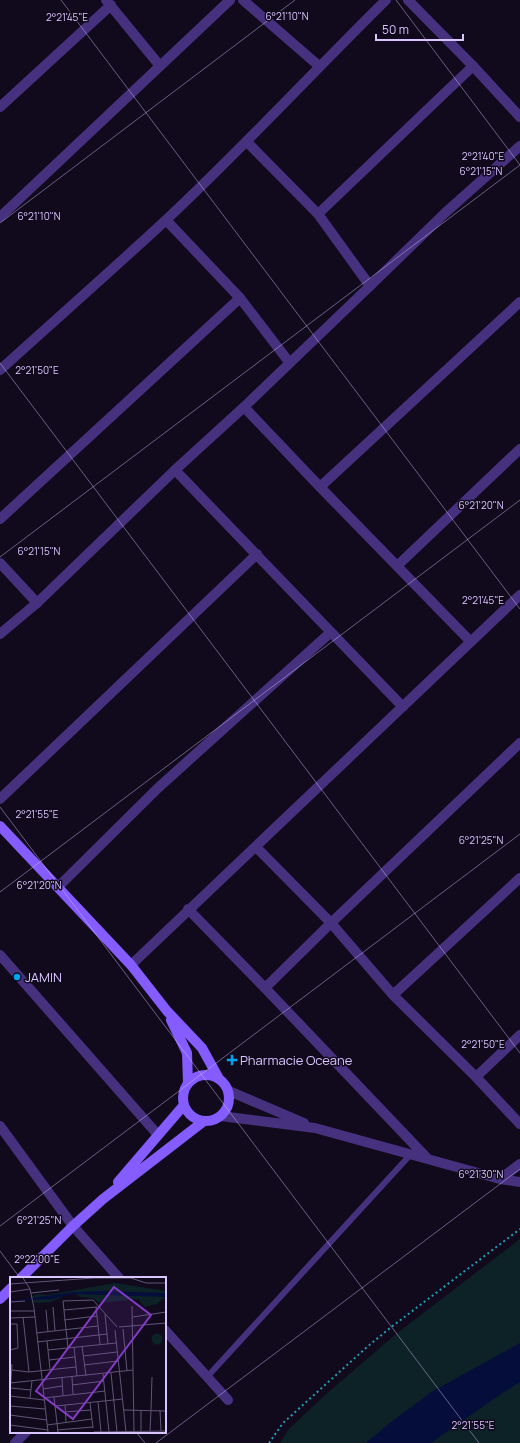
<svg xmlns="http://www.w3.org/2000/svg" width="520" height="1443" font-family="Manrope,sans-serif">
<style>
.green{fill:#0d2227}
.water{fill:#050d3a}
.lines{fill:none;stroke-linecap:round;stroke-linejoin:round}
.path{stroke:#249db4;stroke-width:2;stroke-dasharray:2 3;stroke-linecap:butt}
.service{stroke:#46317f;stroke-width:6}
.minor{stroke:#46317f;stroke-width:10}
.tertiary{stroke:#46317f;stroke-width:10}
.secondary{stroke:#855cff;stroke-width:10}
.ticks{fill:none;stroke:#d9c5ff;stroke-width:1;stroke-opacity:0.45}
.poi-dot{fill:#00a3f0;stroke:#110a1d;stroke-width:1.5}
.labels{text-anchor:middle;stroke-width:3;stroke-linejoin:round;paint-order:stroke}
.poi-label{font-size:13px;fill:#d9c5ff;stroke:#110a1d;text-anchor:start}
.inset-road{fill:none;stroke:#615577;stroke-width:1}
.view{fill:#843bc5;fill-opacity:0.15;stroke:#843bc5;stroke-width:2}
.inset-edge{fill:none;stroke:#d9c5ff;stroke-width:2}
.ticks-label{font-size:10px;text-anchor:middle;fill:#d9c5ff;stroke:#110a1d;stroke-width:3;stroke-linejoin:round;paint-order:stroke}
</style>
<rect width="100%" height="100%" fill="#110a1d"/>
<path class="green" d="M520,1239V1443H280L289,1429L324,1396L396,1334Z"/>
<path class="water" d="M520,1343V1382L498,1396L431,1443H366L391,1422L433,1391Z"/>
<g class="lines">
<path class="path" d="M269,1443L283,1423L367,1347L390,1328L520,1229"/>
<path class="service" d="M207,1377L411,1154"/>
<path class="minor" d="M106,0L160,66
M243,0L319,66
M0,107L111,5
M247,142L318,214L370,286
M318,214L473,66
M0,217L230,0
M166,220L240,298L289,362
M0,370C55,320 111,271 166,220C242,149 312,73 386,0
M244,407L320,487L471,642
M175,470L403,707
M320,487L520,302
M0,519L240,298
M0,563L37,603
M397,566L520,449
M0,799L257,554
M256,847L331,923L393,995L476,1077L520,1124
M58,887L158,788L331,632
M188,909L265,988L427,1158
M0,955L158,1135
M131,965L520,595
M265,988L331,923L520,743
M393,995L520,878
M476,1077L520,1035
M229,1091L304,1123
M221,1116L315,1128L500,1179L520,1182
M0,1126L73,1226L119,1278
M500,1179L520,1164
M165,1330L228,1400
M15,1443L26,1432"/>
<path class="tertiary" d="M408,0L473,66L520,117
M0,634L37,603L175,470L244,407L370,286L445,213L520,146"/>
<path class="secondary" d="M0,826L131,965L167,1011L202,1048L218,1077
M171,1020L187,1053L188,1083
M183 1098a23 23 0 1 1 46 0a23 23 0 1 1-46 0Z
M118,1182L184,1105
M21,1278L73,1226L103,1199L204,1121
M0,1299L11,1288"/>
</g>
<path class="ticks" d="M61,0L520,609M396,0L520,165M0,223L295,0M0,363L520,1053M0,557L520,165M0,807L479,1443M0,892L520,500M0,1226L520,834M0,1251L20,1278M136,1432L145,1443M156,1443L520,1169"/>
<g class="poi-dot">
<circle cx="17" cy="977" r="4"/>
<path d="M230 1054h4v4h4v4h-4v4h-4v-4h-4v-4h4z"/>
</g>
<g class="labels">
<g class="poi-label">
<text x="25" y="982">JAMIN</text>
<text x="240" y="1065">Pharmacie Oceane</text>
</g>
</g>
<g transform="translate(10 1277)">
<rect width="156" height="156" fill="#110a1d"/>
<path d="M105,6L156,14V19L147,27L135,30L128,22L89,26L83,21L70,20L63,15L41,25L25,26L21,20L27,17L37,18ZM141.5 62a5.5 5.5 0 1 1 11 0a5.5 5.5 0 1 1-11 0Z" fill="#0d2227"/>
<path d="M93,14L156,16V20L64,17L42,22L0,24L65,15Z" fill="#050d3a"/>
<path class="inset-road" d="M13,1L20,12L24,31L38,155M0,7L84,1H121L136,6H156M0,15L20,12M21,16L49,13M0,25L15,24M122,29L124,155M43,30L45,54M86,30L90,67M36,33L38,55M54,33L87,30M0,34H24M95,37L98,67M13,40L19,95M123,40L156,35M0,41L25,40M54,43L87,39M0,47H7L8,71L0,73M109,50L156,46M113,52L117,94M105,53L116,155M26,56L88,49M37,64L40,92M27,65L97,57M72,69L76,99M64,70L67,99M58,71L53,24L83,23L107,50M38,73L106,66M73,79L107,75M39,83L65,80M0,87L2,88L0,118M74,88L108,84M2,93L19,95L66,90M101,96L107,155M93,97L99,155M62,100L63,117M52,101L53,118M0,106L123,93M62,108L94,104M1,111L21,113M33,112L52,109M0,119L34,123M44,120L48,155M20,121L22,104M34,121L95,114M88,125L91,155M80,126L83,151M55,128L56,145M0,129L35,132M46,129L113,122M114,133L156,134M141,133L142,100M150,133L151,154M55,135L81,133M0,138L37,143M0,148L38,153M37,148L82,142M47,153L83,150M131,154V133M140,154L141,133M84,155L156,154"/>
<path class="view" d="M104,10L141,38L63,142L26,114Z"/>
<rect width="156" height="156" class="inset-edge"/>
</g>
<g class="ticks-label">
<text x="287" y="20">6°21'10"N</text>
<text x="67" y="21">2°21'45"E</text>
<text x="483" y="160">2°21'40"E</text>
<text x="481" y="175">6°21'15"N</text>
<text x="39" y="220">6°21'10"N</text>
<text x="37" y="374">2°21'50"E</text>
<text x="481" y="509">6°21'20"N</text>
<text x="39" y="555">6°21'15"N</text>
<text x="483" y="604">2°21'45"E</text>
<text x="37" y="818">2°21'55"E</text>
<text x="481" y="844">6°21'25"N</text>
<text x="39" y="889">6°21'20"N</text>
<text x="483" y="1048">2°21'50"E</text>
<text x="481" y="1178">6°21'30"N</text>
<text x="39" y="1224">6°21'25"N</text>
<text x="37" y="1263">2°22'00"E</text>
<text x="473" y="1429">2°21'55"E</text>
</g>
<path d="M376 34v6h87v-6" fill="none" stroke="#d9c5ff" stroke-width="2"/>
<text x="382" y="34" font-size="12" fill="#d9c5ff" stroke="#110a1d" stroke-width="3" paint-order="stroke">50 m</text>
</svg>
